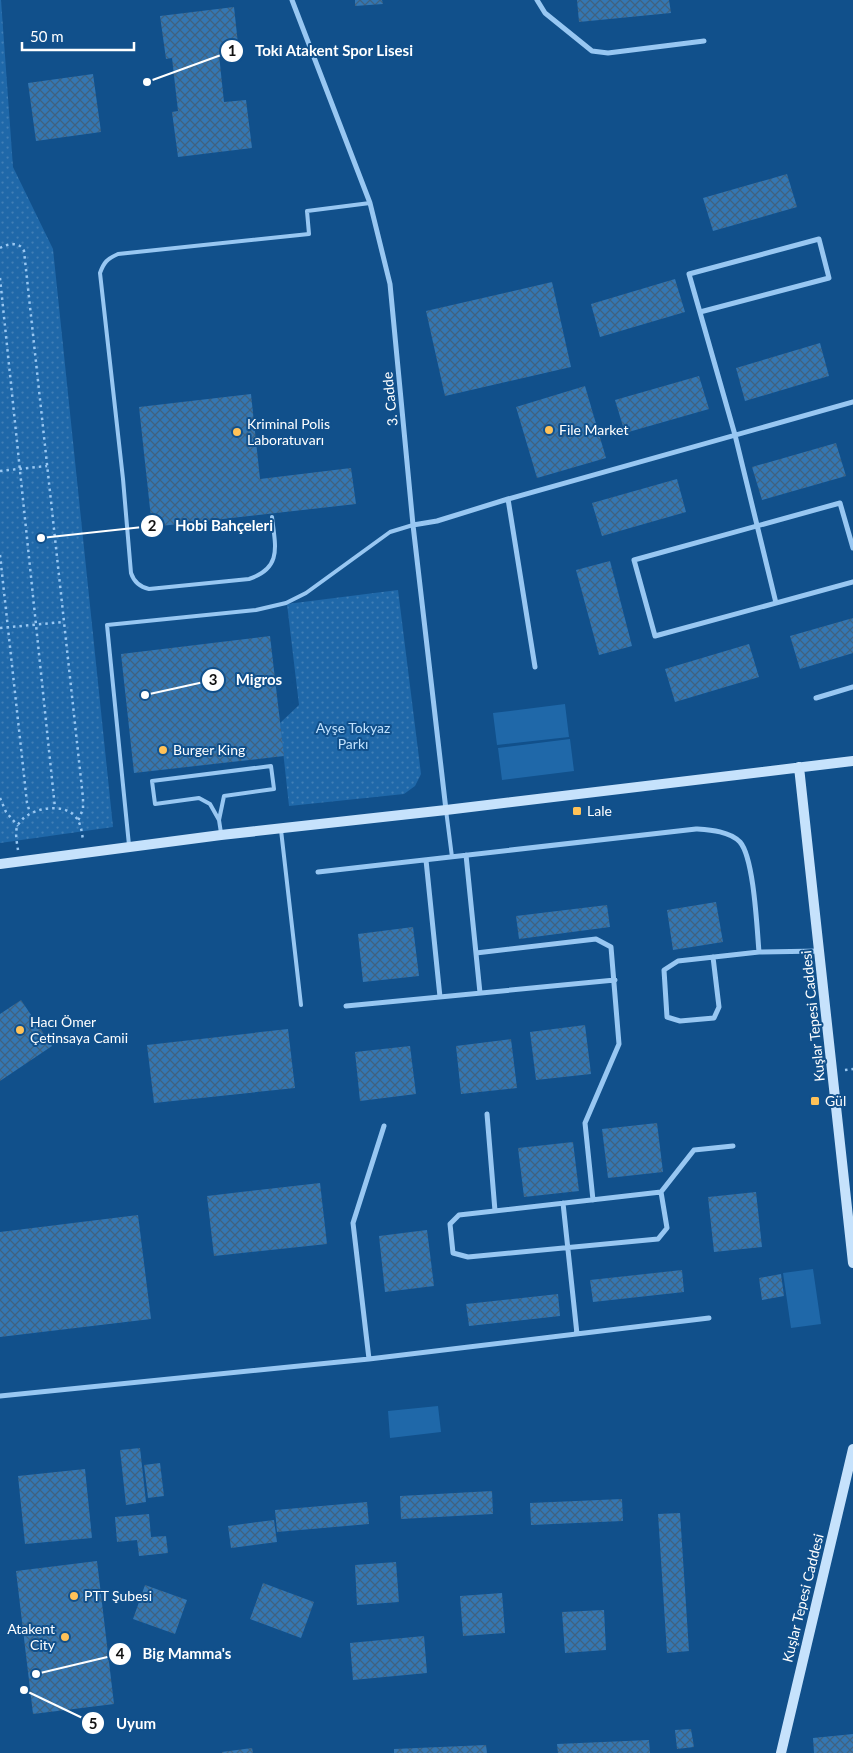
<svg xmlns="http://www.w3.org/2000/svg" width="853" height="1753" font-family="Lato,sans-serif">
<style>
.grass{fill:#1f68a9}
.park{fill:url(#park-dots)}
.building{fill:url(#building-cross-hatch)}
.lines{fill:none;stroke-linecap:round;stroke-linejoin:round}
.path{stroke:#98c7f2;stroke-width:2.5;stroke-dasharray:2.5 4;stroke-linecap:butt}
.lane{stroke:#98c7f2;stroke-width:4}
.street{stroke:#98c7f2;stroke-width:5}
.secondary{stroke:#c6e2fc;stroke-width:10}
.poi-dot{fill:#ffc258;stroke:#11508b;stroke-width:2}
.labels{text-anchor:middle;stroke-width:4;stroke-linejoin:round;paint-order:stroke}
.street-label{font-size:14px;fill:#fff;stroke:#11508b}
.poi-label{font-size:14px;fill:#fff;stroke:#11508b;text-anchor:start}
.park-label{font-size:14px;fill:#bee0fd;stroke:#11508b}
.leader{fill:none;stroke:#fff;stroke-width:2}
.callout-dot{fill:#fff;stroke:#11508b;stroke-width:2}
.mark-label{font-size:15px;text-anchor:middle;font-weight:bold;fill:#111}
.callout-label{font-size:15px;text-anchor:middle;font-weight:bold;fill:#fff;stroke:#11508b;stroke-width:4;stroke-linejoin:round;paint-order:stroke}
</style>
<defs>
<pattern id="park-dots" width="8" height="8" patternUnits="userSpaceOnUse" patternTransform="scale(1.25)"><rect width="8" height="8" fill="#1f68a9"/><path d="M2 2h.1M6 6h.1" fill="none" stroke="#417fb6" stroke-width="1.8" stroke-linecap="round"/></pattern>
<pattern id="building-cross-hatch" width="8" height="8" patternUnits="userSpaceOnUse" patternTransform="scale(1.25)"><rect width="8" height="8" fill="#3477b3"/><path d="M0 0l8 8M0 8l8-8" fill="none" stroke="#406280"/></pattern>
</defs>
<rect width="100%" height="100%" fill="#11508b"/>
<path class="grass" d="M565,704L569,737L497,745L493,713Z
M570,739L574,771L502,780L498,748Z
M813,1269L821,1324L791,1328L783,1273Z
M438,1406L441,1432L390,1438L388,1411Z"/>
<path class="park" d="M0,0H1L13,167L53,249L113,827L0,843Z
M398,590L421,774L415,786L404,794L289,806L280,723L299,705L287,604Z"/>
<path class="building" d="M355,0H382L383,4L355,6Z
M577,0H669L671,13L579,22Z
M234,7L239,53L219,55L224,102L246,100L252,148L178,157L172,112L178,111L172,58L166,59L160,16Z
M93,74L101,132L36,141L28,83Z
M787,174L797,207L713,231L703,198Z
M675,279L685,312L600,337L591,304Z
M552,282L571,367L445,396L426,311Z
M820,343L829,376L745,401L736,368Z
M699,376L709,409L625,433L615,400Z
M585,386L606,458L537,478L516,407Z
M251,394L260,479L351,468L356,504L152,527L139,407Z
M836,443L846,476L762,500L752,467Z
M677,479L686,512L602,536L592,503Z
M610,561L632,646L599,655L576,570Z
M853,618V653L800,669L790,636Z
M270,636L284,756L134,773L121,654Z
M749,644L759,677L675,702L665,669Z
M716,902L723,942L673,950L667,910Z
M607,905L610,927L519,939L516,916Z
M413,927L419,976L363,982L358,934Z
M21,1000L52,1046L0,1081V1014Z
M585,1025L591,1074L536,1080L530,1032Z
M288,1029L295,1088L154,1103L147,1045Z
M511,1039L517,1088L461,1094L456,1046Z
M410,1046L416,1094L360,1101L355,1052Z
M657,1123L663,1172L608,1178L602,1129Z
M573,1142L579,1191L524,1197L518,1148Z
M320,1183L327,1244L214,1256L207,1196Z
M756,1192L762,1247L714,1252L708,1197Z
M138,1215L151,1319L0,1337V1232Z
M427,1230L434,1286L385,1292L379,1236Z
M682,1270L684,1292L593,1302L590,1280Z
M781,1274L784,1296L762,1300L759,1278Z
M558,1294L560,1316L469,1326L466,1304Z
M140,1448L146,1502L126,1505L120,1450Z
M160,1463L164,1496L148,1498L144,1465Z
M85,1469L92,1538L25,1544L18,1476Z
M492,1491L493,1514L401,1519L400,1496Z
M622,1499L623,1521L531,1525L530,1503Z
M367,1502L369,1524L277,1532L275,1510Z
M680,1513L689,1651L667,1653L658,1514Z
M149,1514L151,1537L166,1536L168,1553L139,1556L137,1540L117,1542L115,1517Z
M274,1520L277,1542L231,1548L228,1526Z
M97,1561L114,1704L33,1714L16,1571Z
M396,1562L399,1602L357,1605L355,1565Z
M263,1583L314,1602L301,1638L250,1619Z
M145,1585L187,1600L175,1634L133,1619Z
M502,1593L505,1633L463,1636L460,1596Z
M604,1610L606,1650L565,1653L562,1612Z
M424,1636L427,1673L353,1680L350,1643Z
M691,1729L694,1747L677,1749L675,1730Z
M853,1734V1753H814L813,1738Z
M649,1740L650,1753H558L557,1744Z
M486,1745L487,1753H394V1749Z
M252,1748L253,1753H222V1752Z"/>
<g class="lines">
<path class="path" d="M0,248C7,244 20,241 24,251L83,798V809L78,821
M0,278L55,808
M0,471L47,466
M0,555L27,803L30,813
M0,628L63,622
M0,798L6,812L18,826
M18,850C17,843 15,834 17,827C24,809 61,801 75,816C81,823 82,832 83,841
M845,1070L853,1069"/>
<path class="lane" d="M272,517C275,545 283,568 249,579L149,589C140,587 134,582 131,573L123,479L100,273C104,262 107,259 118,254L309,234L307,211L370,203
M446,810L452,857
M219,820L210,804L199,798L155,804L152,781L271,766L274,789L224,796L219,820L221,833
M281,830L301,1005
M129,845L107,625L256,610L286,603L306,593L390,532L413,525"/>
<path class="street" d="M292,0L370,203L390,284L413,525L446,810
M537,0L545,13L592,51L608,53L704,41
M700,312L829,278L819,239L689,274L735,435L776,603
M508,499L535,667
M413,525L437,521L508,499L853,402
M853,548L840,503L634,560L655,636L853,582
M816,698L853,687
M466,855L480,993
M426,860L440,997
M318,872L696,829C710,830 729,831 740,842C754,858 757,929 759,952
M476,953L596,939L611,947L619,1044L585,1123L593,1200
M713,957L719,1007L714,1018L680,1021L667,1017L664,970L678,961L759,952L819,951
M346,1006L615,980
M487,1114L495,1211
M661,1192L667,1228L658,1239L468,1257L453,1253L450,1224L459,1215L661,1192L694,1150L733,1146
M563,1203L577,1334
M369,1359L353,1223L384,1126
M0,1396L369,1359L709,1318"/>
<path class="secondary" d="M799,767L853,1263
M0,864L221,835L446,810L853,761
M781,1753L853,1449"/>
</g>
<g class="poi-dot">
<circle cx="549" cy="430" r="5"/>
<circle cx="237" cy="432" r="5"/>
<circle cx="163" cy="750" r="5"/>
<rect x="572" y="806" width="10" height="10" rx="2.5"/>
<circle cx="20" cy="1030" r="5"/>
<rect x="810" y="1096" width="10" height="10" rx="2.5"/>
<circle cx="74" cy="1596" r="5"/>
<circle cx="65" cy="1637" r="5"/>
</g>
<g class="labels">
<g class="street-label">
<text transform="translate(390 399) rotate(-96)" y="5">3. Cadde</text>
<text transform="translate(813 1016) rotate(-96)" y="5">Kuşlar Tepesi Caddesi</text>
<text transform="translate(803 1598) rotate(-76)" y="5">Kuşlar Tepesi Caddesi</text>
</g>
<g class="poi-label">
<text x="247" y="429">Kriminal Polis<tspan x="247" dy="16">Laboratuvarı</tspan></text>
<text x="559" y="435">File Market</text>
<text x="173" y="755">Burger King</text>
<text x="587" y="816">Lale</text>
<text x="30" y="1027">Hacı Ömer<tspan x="30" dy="16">Çetinsaya Camii</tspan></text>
<text x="825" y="1106">Gül</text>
<text x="84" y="1601">PTT Şubesi</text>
<text x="55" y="1634" text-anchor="end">Atakent<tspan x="55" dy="16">City</tspan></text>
</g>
<g class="park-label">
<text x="353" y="733">Ayşe Tokyaz<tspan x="353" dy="16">Parkı</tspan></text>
</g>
</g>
<path class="leader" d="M147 82L232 51M41 538L152 526M145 695L213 680M36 1674L120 1654M24 1690L93 1723"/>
<g class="callout-dot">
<circle cx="147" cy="82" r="5"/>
<circle cx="41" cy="538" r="5"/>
<circle cx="145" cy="695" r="5"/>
<circle cx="36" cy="1674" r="5"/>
<circle cx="24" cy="1690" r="5"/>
<circle cx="232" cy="51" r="12"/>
<circle cx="152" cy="526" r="12"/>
<circle cx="213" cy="680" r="12"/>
<circle cx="120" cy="1654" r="12"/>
<circle cx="93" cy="1723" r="12"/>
</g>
<g class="mark-label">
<text x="232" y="56">1</text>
<text x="152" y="531">2</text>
<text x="213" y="685">3</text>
<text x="120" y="1659">4</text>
<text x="93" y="1729">5</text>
</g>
<g class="callout-label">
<text x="334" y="56">Toki Atakent Spor Lisesi</text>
<text x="224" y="531">Hobi Bahçeleri</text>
<text x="259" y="685">Migros</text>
<text x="187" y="1659">Big Mamma's</text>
<text x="136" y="1729">Uyum</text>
</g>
<path d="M22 42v8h112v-8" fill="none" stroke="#ffffff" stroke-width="2.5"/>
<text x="30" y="42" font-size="15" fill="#ffffff" stroke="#11508b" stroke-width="4" paint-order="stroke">50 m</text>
</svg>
